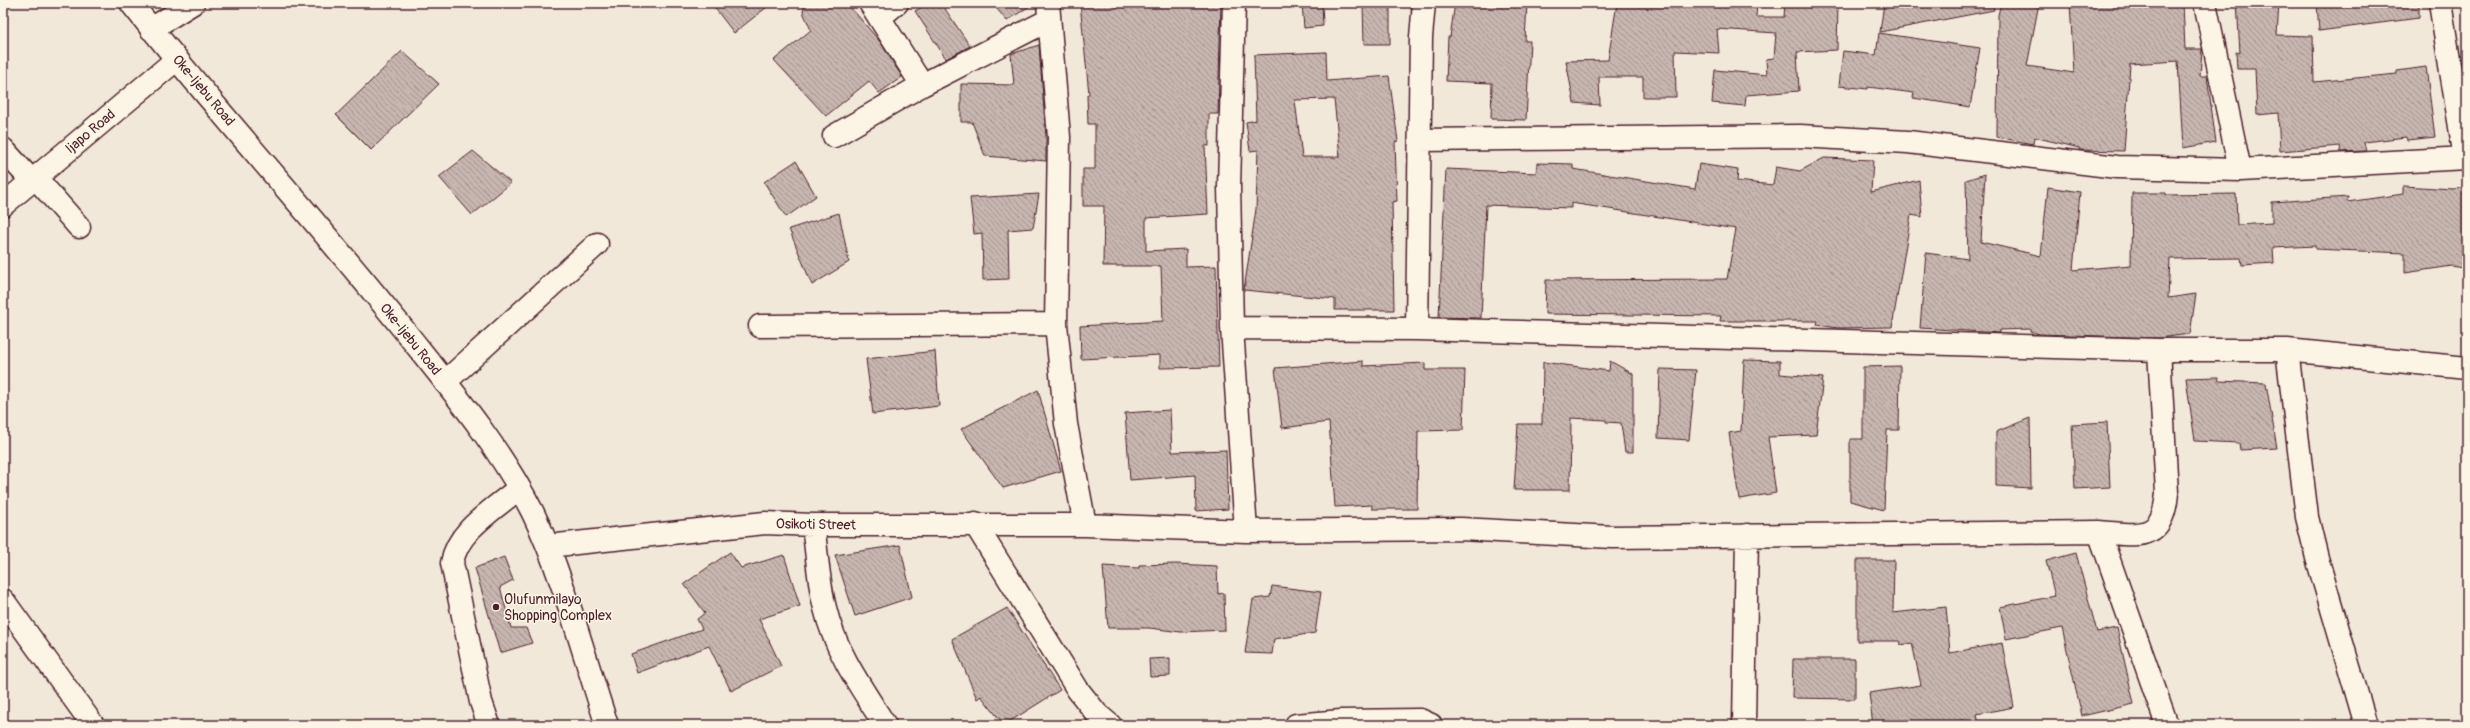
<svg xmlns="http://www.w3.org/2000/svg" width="2470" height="728" font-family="Pangolin,sans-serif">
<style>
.building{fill:url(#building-back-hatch);stroke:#4a1f2b;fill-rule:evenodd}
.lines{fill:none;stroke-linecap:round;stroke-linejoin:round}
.minor-casing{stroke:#4a1f2b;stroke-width:25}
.major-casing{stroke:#4a1f2b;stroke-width:25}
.minor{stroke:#fcf5e5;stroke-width:22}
.major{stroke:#fcf5e5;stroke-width:22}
.poi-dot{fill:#4a1f2b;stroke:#fcf5e5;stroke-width:1.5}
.labels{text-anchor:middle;stroke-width:3;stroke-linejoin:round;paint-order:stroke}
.street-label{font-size:14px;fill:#4a1f2b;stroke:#fcf5e5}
.poi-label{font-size:14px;fill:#4a1f2b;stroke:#fcf5e5;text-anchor:start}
</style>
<defs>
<pattern id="building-back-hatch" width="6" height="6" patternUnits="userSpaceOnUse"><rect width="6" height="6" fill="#c7b6af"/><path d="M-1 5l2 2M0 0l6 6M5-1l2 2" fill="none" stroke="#a4938f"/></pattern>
</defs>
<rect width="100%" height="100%" fill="#f1e8da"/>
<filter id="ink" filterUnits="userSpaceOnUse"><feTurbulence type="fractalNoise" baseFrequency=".025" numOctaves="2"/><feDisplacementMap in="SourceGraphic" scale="8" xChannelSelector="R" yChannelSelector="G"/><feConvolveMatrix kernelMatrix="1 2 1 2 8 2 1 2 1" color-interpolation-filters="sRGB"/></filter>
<g filter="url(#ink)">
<path class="building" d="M711,3H772L734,33Z
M805,3H847L881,43L902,77L879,93L869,81L826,116L774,60L811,30L803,12Z
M929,3H941L970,46L946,59L915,11Z
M992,3H1034L1007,21Z
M1080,3H1221L1218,114H1209V146H1205L1208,214L1146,218V251L1186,249V267L1216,266L1219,367L1160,368V355L1081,359L1080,326L1163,321L1161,266H1103L1104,206H1083V169H1095V124H1088L1087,95L1089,94Z
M1302,3H1322L1323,26L1304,28Z
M1363,3H1390V44H1364Z
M1455,3H1527L1525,41H1530L1526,120L1491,119L1492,83L1446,81L1448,37H1450Z
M1617,3H1757L1756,17H1784L1785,3H1838L1837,50L1797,52L1799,91L1746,95L1745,106L1712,103L1715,70L1767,75L1766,59L1774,58L1776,33L1717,29L1719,53L1675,51L1676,97H1643V77H1599L1600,105L1574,103L1566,61L1608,60Z
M1884,3H1993L1994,10L1880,32Z
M2001,3H2039L2027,66L2074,73L2070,3H2183L2185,49H2202L2200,76H2207L2216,142L2183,148L2178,61L2130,64L2124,151L2079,150V148L2034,137L2033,144L1997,137L1998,15Z
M2237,3H2279L2277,35L2313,36L2314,82L2397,74V71L2426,67L2435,137L2407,140L2406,137L2364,142L2366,151L2341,152L2340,146L2280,151L2278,113L2257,115L2255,69H2237L2236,52L2240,53Z
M2317,3H2419V18L2319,31Z
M1879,33L1980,48L1970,107L1913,98L1914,93L1868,87V89L1839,86L1843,51L1876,55Z
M1039,45L1046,137V161L985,156L972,122H961V84L1014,85L1011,54Z
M402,51L439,84L371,150L336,115Z
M1326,52L1327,81L1389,76L1398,141L1395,142L1397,201L1392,202L1394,310H1335V299L1244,290L1256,209L1258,150L1250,151L1246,122L1256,120L1254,55ZM1334,99L1340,157H1302L1295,100Z
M473,151L511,183L472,215L439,177Z
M1824,158L1873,160L1871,192L1919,180L1922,217L1911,215L1892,327L1838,328L1817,325L1818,321H1720L1721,316L1545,314L1546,280L1727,279L1736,229L1571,203V208L1486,205L1481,318L1439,317L1446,169L1536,173L1537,163L1573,164V169L1695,189L1699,164L1738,170L1737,181L1773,185L1776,167L1800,171Z
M796,161L816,196L786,217L764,182Z
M1985,174L1981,242L2041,256L2048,187L2080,192L2073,270L2131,265L2132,193H2166V195L2236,194L2237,225L2272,223V202L2348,197L2347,202L2403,194V186L2453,189L2467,187V269L2452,266L2405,273V253L2315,249V246L2273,248L2274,263L2242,265L2241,258L2170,259L2168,298L2196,294L2190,334L2159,338L2040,334L2030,332V329L2000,330V333L1920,328L1926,253L1968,259L1966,180Z
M1039,194L1033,228L1008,230L1009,279L983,280L982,233L974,234L970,198Z
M839,213L849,262L812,285L789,229Z
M935,351L939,406L873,414L866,359Z
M1744,360L1780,361V374L1823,378L1816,435L1768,437L1776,493L1739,499L1729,433L1741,431Z
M1363,361V366L1425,363V370H1465L1463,430L1418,431L1417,509H1372V505L1335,507L1329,422L1282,428L1275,368Z
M1610,361L1633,374V452H1625L1621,423L1606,422V420L1571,418L1570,490H1514L1518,424H1542L1543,362L1609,371Z
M1900,366L1899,430H1887L1884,510L1850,501V439H1863V367Z
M1660,369L1696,370L1689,440L1658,438Z
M2218,377L2219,381L2266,383L2277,448L2240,450L2239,443L2195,441L2186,378Z
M1038,390L1061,471L1003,488L961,429Z
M1170,410L1172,452L1226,450L1228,509L1196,511L1195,475L1130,480L1125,413Z
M2030,418L2031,488L1996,486V432Z
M2107,422L2110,487L2075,489L2072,424Z
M900,545L912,597L855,616L835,555Z
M730,552L741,568L784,555L800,606L759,619L781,666L731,691L709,646L637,673L631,654L702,629L697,619L705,613L684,584Z
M2076,553L2097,632L2117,628L2134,704L2082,716L2062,628L2006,639L2000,607L2055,596L2046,561Z
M504,557L513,580L500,587L511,628H526L532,643L500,653L475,568Z
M1857,560H1894L1893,613L1946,607L1950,653L2002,643L2014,707L1977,714L1979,725H1964L1963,720L1940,725H1929L1928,721L1897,725H1873L1869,693L1921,685L1912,643L1901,645L1900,641H1857Z
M1176,564L1217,566L1218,594L1224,593L1225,630L1181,632L1149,628H1108L1103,566L1139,568V565Z
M1272,586L1321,592L1315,633L1274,639L1272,654L1245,653L1253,599L1270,597Z
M1007,608L1060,690L1004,725L981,696L977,699L952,639Z
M1170,658V676L1150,677L1149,659Z
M1793,659H1855V699L1792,698Z"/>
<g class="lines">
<defs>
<path id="minor" d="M870,3L922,85
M1048,3L1059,137L1056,324L1066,424L1085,525
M2205,3L2240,170
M2440,3L2465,158
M880,17L897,3
M151,29L193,3
M834,136L922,85L1049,20
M1420,140L1800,136L1908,142L2117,167L2240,170L2467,158
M3,149L31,180
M35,177L79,227
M3,205L177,59
M760,326L1056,324
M1232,328L1417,329L2159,350H2287L2467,368
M1417,329L1421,37L1424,3
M2287,350L2307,517L2317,558L2366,725
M445,382L597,244
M975,524L1078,690L1097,714L1110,725
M813,525C817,552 818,581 825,608C835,651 862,689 885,725
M1246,531L1461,529L1612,537L2099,532C2138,535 2163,543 2167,493L2159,350
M2099,532L2167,725
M548,546L765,523L813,525H1085L1246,531L1232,328L1229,186L1234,3
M3,600L93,725
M489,725L481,702L452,563C457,530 495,509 519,488
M1296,725L1341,721L1420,720L1431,725
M1744,725L1747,535"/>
<path id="major" d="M131,3C219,114 315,219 404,330C451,389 499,446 533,513C564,577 584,657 607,725"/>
</defs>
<use href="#minor" class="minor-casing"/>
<use href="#major" class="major-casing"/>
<use href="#minor" class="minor"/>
<use href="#major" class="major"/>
</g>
</g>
<circle class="poi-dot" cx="496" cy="607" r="4"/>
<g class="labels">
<g class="street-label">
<text transform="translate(204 90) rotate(50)" y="5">Oke-Ijebu Road</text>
<text transform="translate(90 131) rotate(-40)" y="5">Ijapo Road</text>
<text transform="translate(411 339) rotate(51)" y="5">Oke-Ijebu Road</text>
<text transform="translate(816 524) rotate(1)" y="5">Osikoti Street</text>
</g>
<g class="poi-label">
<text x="504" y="604">Olufunmilayo<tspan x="504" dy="16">Shopping Complex</tspan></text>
</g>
</g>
<rect width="2470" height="728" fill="none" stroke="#fcf5e5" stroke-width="16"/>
<rect x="8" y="8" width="2454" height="712" fill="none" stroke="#4a1f2b" stroke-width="1.5" filter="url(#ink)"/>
</svg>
